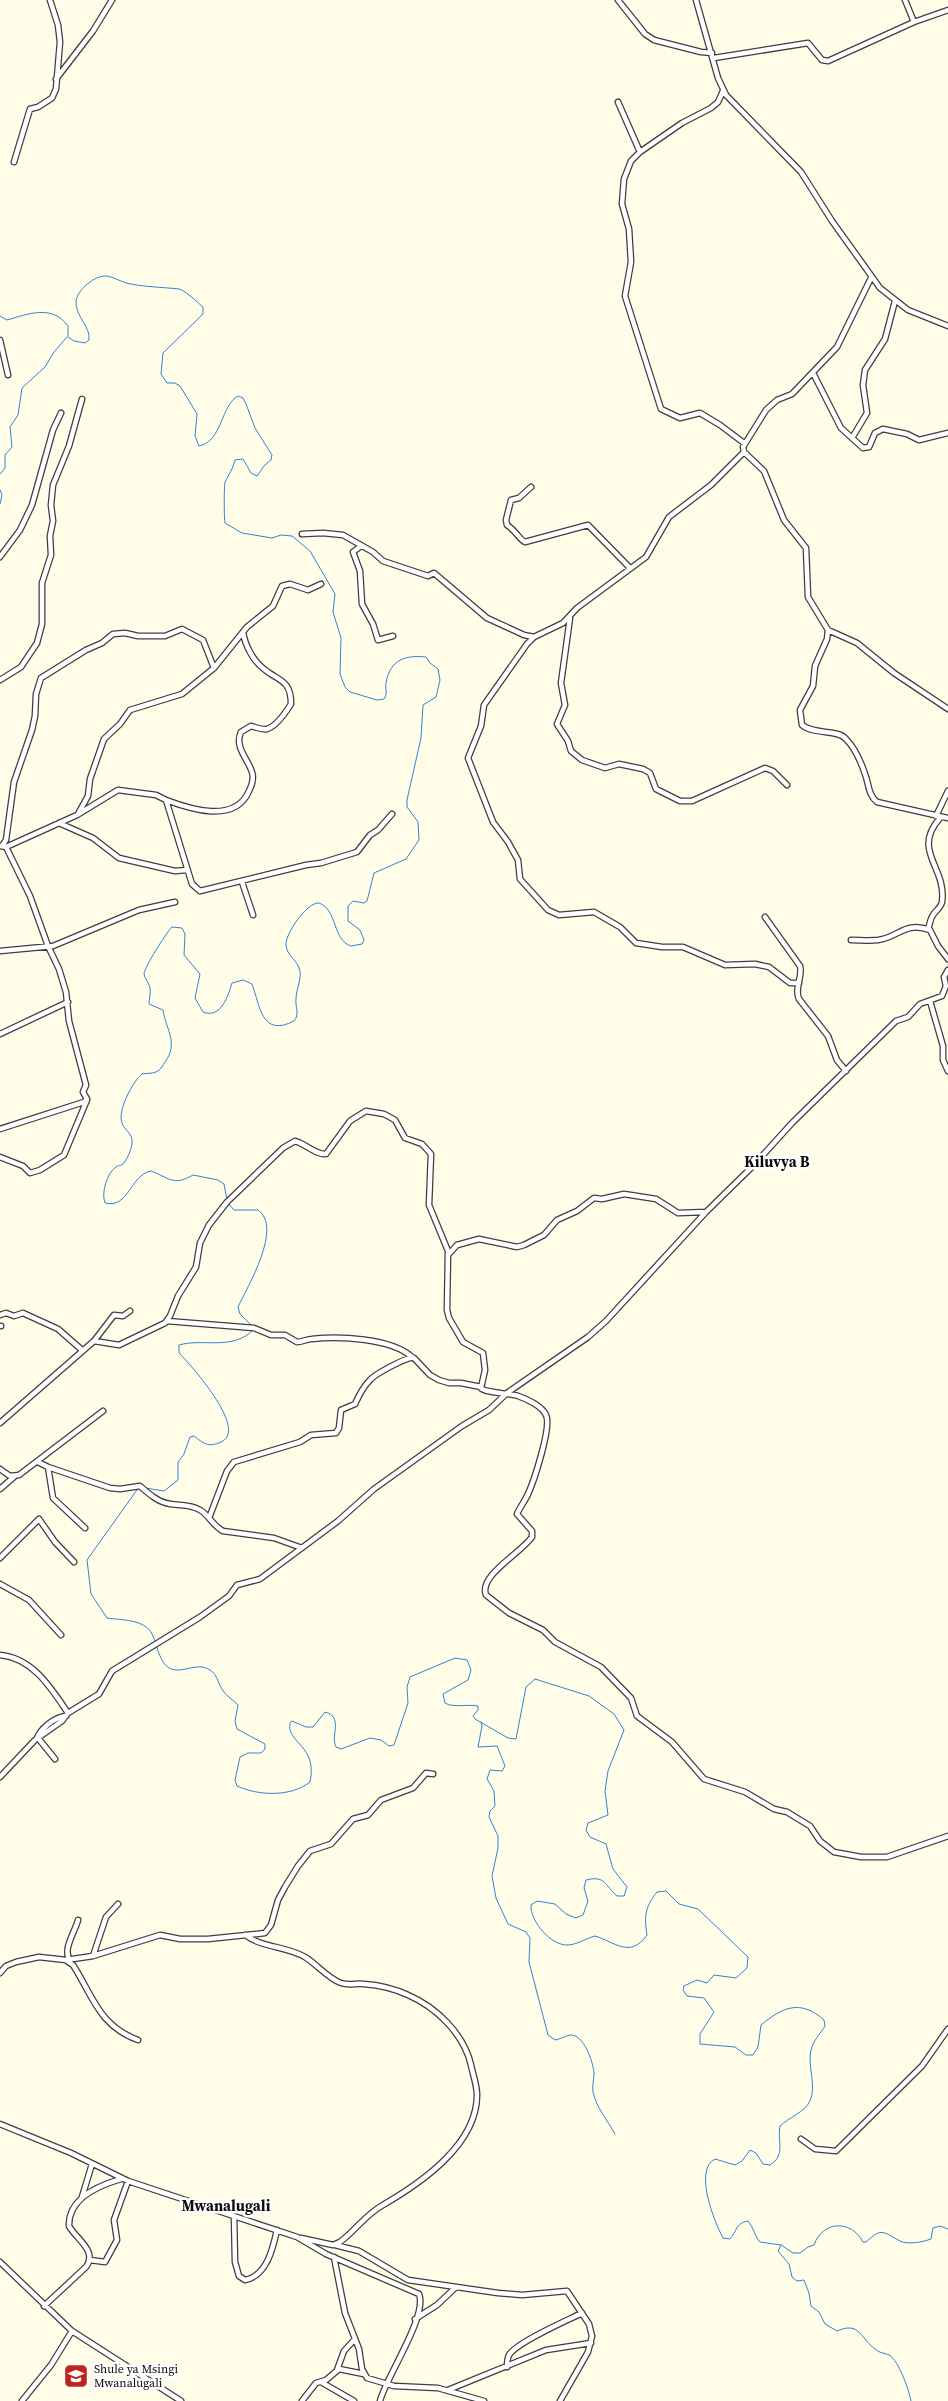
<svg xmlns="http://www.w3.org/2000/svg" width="948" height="2401" font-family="'Source Serif 4',serif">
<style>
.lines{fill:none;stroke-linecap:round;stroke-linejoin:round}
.stream{stroke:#3183d1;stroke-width:1}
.minor-casing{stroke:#3e3e3e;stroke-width:7}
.minor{stroke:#fff;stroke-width:4.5}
.labels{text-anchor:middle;stroke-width:5;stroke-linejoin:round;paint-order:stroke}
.poi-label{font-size:12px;fill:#0b0b0b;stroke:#fff;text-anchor:start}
.quarter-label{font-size:15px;font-weight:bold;fill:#0b0b0b;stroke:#fff}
</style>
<rect width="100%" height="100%" fill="#fffce8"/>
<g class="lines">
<path class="stream" d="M0,316L7,320C28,314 52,304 68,326V336
M68,337L74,341L85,343L89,340C91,327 75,316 76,301C78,289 95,275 107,276C113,277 120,281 126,283C143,287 161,287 179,289C186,291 197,302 203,307V314L163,353L161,374L167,383H175L180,386L197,414L195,436L199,446C222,442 221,405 238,396L243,398L246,404L255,428L272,455L271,460L264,466L257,476L251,473L243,459L235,460C233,469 229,474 225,482C224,485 224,519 225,523L242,533L272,538L281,535L292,536L310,551L335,594L333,612L341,638L340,674L345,687L350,692L377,700L384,699C388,693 385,689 386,683C390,659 406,655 426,657L430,663L438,669L440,680L436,697L423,705L421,738L407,800V807L418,822L419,840L406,859L374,873L367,901L364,903L353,901L348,906V921L360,930L364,940L362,944L351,946C332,940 338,910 319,903C307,902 285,934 286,945C287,956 296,959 299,968C303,977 296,989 296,999C295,1007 300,1014 294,1021C261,1038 260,1005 252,984L243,980L232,983C228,996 221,1019 203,1012L195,998L200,974L184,955L185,934L182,928L172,927C166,933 144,968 144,974C145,979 149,983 150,988C151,993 149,999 149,1004L163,1010C166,1030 179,1043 165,1062C163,1065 161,1069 158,1071C153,1074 147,1073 142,1074C133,1081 117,1111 122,1123C124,1130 133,1133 132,1143C132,1148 127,1160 123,1164C119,1167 120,1164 116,1167C107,1173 101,1193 105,1203C129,1209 130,1175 151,1171C168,1177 173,1187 193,1175L218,1180L224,1184L227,1200
M0,474L5,468V455L12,447L10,427L18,415L22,388L45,367L54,352L67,337
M0,490L2,495L0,504
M228,1203L234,1210H258C283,1227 248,1286 238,1307L240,1314L253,1327
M139,1487L87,1560L91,1594L107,1618C120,1620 145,1619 152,1634C156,1641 156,1648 160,1656C162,1660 164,1665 169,1668C182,1675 196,1661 210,1670C218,1675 218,1685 224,1692C228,1697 234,1701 238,1705L235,1721L237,1729L265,1744V1749L261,1753H248L240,1757L235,1780L237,1786C259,1796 291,1797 310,1782C318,1745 286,1743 290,1723L292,1721L306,1727H313L325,1712C344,1717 330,1736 336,1747L341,1749L370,1738L381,1740L389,1746L394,1745L408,1703L407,1687L410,1677L455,1658L467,1660L471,1670L468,1680L443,1694L445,1703C453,1708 467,1704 478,1706V1710L473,1716L475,1719L508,1738L516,1739L526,1687L535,1679L589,1696L614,1714L624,1730L608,1771L605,1791L608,1815L588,1823L586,1830L590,1837L606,1844L613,1869L627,1887L624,1896H617C605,1886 606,1875 586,1880L584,1888L588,1901L583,1915L576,1918L566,1914L555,1904L537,1901L531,1905C530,1921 551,1946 568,1945C576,1945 587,1938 595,1936C615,1942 630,1959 647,1935C644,1916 645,1907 657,1892L666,1891L679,1904L698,1909L748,1957L747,1968L736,1978L714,1975L707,1983L697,1980L684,1986L683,1990L687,1996L704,1998L714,2012L700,2034V2044L735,2047L746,2055H753L758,2047L761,2025C783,2007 800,1999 824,2020L825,2026C820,2034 813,2041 811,2050C807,2066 817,2085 810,2101C805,2112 788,2118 780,2126C777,2142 786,2155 770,2165L763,2164L756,2153L750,2150L742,2161L735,2165L715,2159C693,2170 715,2223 723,2238L730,2239C737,2232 735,2223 748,2221C754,2228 754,2235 760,2242L781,2245L793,2253H800L808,2247L814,2245C822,2221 851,2219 863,2242H866C882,2227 883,2232 900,2241C908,2245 923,2242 931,2239L933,2228L940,2226L948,2229
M145,1488L164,1491L178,1480V1462L184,1454L190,1437L194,1436C203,1443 208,1448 221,1442C249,1430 191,1365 179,1353V1345C203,1338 233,1351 253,1330
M481,1722L482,1726L478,1747L497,1746L505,1766L502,1771L490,1770L487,1779L494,1791L495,1806L490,1811L489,1817L498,1836V1848L492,1876L496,1898L508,1924L526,1932L530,1938L529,1962L548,2035L555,2040C560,2039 566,2036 570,2035C584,2034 593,2062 594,2073C594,2079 592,2086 593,2092C596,2107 608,2121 615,2134
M781,2245L778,2251L789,2264L792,2277L797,2281L804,2280L809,2293L811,2306L819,2312L825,2324L837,2331C860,2321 860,2338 875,2349C879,2353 885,2353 889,2355C899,2361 909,2390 911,2401"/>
<defs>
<path id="minor" d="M618,0L645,34L654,40L701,52L712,53
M696,0L718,78L726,95L801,172L832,221L880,288L908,310L948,326
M905,0L914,22
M714,58L808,43L822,60L828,61L914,22L948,10
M56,79L93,31L112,0
M723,91L718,102L711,108L682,123L640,152L631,161L624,179L622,204L629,229L631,262L625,296L661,409L680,418L700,413L720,425L744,443
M618,102L640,152
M14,162L30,109L38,107L52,98L56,89L60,42L58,25L50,0
M871,278L837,347L792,394L777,400L766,410L743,447L744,452L764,471L784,520L806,548L808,597L828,630L827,639L815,666L813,686L800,710L802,725C814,735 838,729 846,739C854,747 861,762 865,774C869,784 868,795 877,802L948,818
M0,340L8,375
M813,373L841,428L863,448L869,447L875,433L883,429L907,434L919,440L948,433
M852,438L867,413L863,385L865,370L885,339L895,301
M744,452L711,485L669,517L646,557L577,608L563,623L534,637L527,644L484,705L481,726L468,758L493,822L508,842L518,860L520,879L548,910L559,915L594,912L620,927L636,943L662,947H683L725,965L755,964L769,967L790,983H799
M531,487L519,498L511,500L506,520L507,525C516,531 520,540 525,542L588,525L630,568
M302,534L323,533L343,535L373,552L383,561L428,576L434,573L487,618L524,635L534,637
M361,546L353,552L360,571L362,604L373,624L378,640L393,636
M0,557L20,530L32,505L53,430L61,413
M570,618L561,683L565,705L557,724L568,741L571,751L582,760L605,768L619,764L643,769L650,773L656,789L680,801H692L765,768L773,771L787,785
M828,630L857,643L894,673L948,709
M0,680L21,667L37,643L42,624V583L51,555L50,536L53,521L51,505L53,485L69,446L82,399
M166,800C190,809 235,824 249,791C252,785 254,778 252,772C248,759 234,747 241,732L251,726C255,727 262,730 267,729C277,726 286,712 291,704C291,679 278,681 264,669C253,661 245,645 243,632
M78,814L88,796L90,779L104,739L120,724L130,710L182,694L214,668L247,627L273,606L282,586L290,584L308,590L321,584
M936,816L948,791
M59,823L93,838L119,858L175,871L187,870
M0,846L6,847L77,815L118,790L156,795L166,800L192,884L200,891L306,865L321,863L357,852L370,835L378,830L392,814
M2,846L6,840L14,782L32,730L35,716L36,694L41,678L86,650L102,643L113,634L125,633L138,636H165L182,629L203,640L214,668
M242,882L253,915
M765,917L800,966C803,977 794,988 799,999L828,1036L837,1060L846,1071
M928,929C930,924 930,919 933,915C936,910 941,908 942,902C947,867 911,851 940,818
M851,940C860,940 869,941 878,940C900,937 904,921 930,930L938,946L948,959
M0,951L53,946L139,910L175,902
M930,1001L943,1046V1060L948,1071
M0,1034L68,1002
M0,1129L84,1102L87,1099L83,1092L86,1085L69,1021L66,992L59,969L48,946L30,896L6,847
M0,1157L23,1166L30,1173L40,1170L64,1155L87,1100
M448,1255L457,1245L479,1239L517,1247L524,1245L544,1235L557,1220L577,1211L594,1198L602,1199L624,1194L656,1199L678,1213L706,1212
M0,1315L6,1313L14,1316L23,1313L58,1329L82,1350
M167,1321L254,1328L271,1335H285L297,1342C302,1342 307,1339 312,1339C339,1336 391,1338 412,1357
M0,1326H1
M94,1341L114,1315L123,1316L130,1311
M0,1423L94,1341L119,1345L165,1323L170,1316L178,1296L196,1267L200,1243L209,1225L227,1202L283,1148L295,1141C306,1144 316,1155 326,1154L350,1121L366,1111L384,1114L395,1120L405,1138L422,1144L431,1154L429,1205L448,1251L447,1310L449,1318L463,1342L483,1353L485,1370L481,1388C485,1393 509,1393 518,1396C527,1399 542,1406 546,1415C552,1426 534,1481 528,1494C525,1501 520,1507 517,1514L532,1531V1537C521,1553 478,1576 486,1595L509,1613L543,1630L555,1642L601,1667L631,1698L637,1716L672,1742L704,1779L745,1792L774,1809L787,1812L810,1826L820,1841L834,1852L861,1857H887L948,1836
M38,1462L48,1467L53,1498L85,1528
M48,1467L110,1488L120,1489L140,1486C149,1494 158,1502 170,1504C182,1506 189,1504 200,1510C209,1515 213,1526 223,1531L274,1538L302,1548
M0,1469L10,1476L19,1475L103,1411
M0,1489L15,1476
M209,1518L227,1471L234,1462L300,1442L311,1435L336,1433L339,1428L341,1410L355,1404C359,1395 363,1387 370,1380C375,1374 408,1356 414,1358L430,1375L439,1380L449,1383H461L481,1387
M0,1558L39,1519L55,1542L74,1562
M0,1584L29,1600L61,1635
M0,1655C33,1658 51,1688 68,1713
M37,1738C41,1728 55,1717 66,1716
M38,1738L55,1759
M0,1777L35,1740L62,1721L68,1713L99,1694L112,1671L200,1617L229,1596L237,1585L260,1579L338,1521L374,1489L462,1426L489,1410L507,1393L588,1337L606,1321L706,1212L754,1165L792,1123L896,1021L908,1017L920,1004L942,996L946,986L944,977L948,970
M245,1935C263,1948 286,1946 305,1957C318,1965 327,1978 341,1983C349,1986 356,1983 364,1984C378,1985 395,1989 408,1995C436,2007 464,2034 471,2065C473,2075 477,2085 477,2095C477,2145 421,2183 383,2205C366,2214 355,2231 340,2242L333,2245L301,2238
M93,1956L106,1917L118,1904
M70,1960C62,1950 75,1932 78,1920
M67,1961L73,1965C93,1996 99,2026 138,2040
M0,1973L6,1966L16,1962L39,1957L66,1960L93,1956L160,1935L180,1939H208L265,1933L271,1925L278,1900L285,1887L298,1866L310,1851L331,1844L353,1819L368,1815L381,1800L413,1788L426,1773L433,1774
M0,2124L71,2153L128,2181L297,2237L326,2254L419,2294C428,2316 386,2377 380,2401
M801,2139L815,2149L836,2151L922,2066L948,2029
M82,2197L92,2164
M234,2216L235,2262L239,2276L245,2280C267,2276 273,2248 277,2230
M335,2245L359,2251L408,2280L498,2293L522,2295L567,2291L589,2324L592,2336L588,2352L560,2401
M334,2257L345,2313L359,2349L362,2369L367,2378L394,2386L438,2388L484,2401
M90,2260L105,2262L117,2240L114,2220L128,2181
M0,2262L72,2331L51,2365L22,2401
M44,2306L86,2267C98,2251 76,2239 69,2226C68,2198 100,2185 121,2179
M415,2319L437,2305L455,2288
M72,2331L181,2401
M507,2367C507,2363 507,2359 509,2355C517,2342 566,2321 582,2313
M337,2370L344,2351L355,2339
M321,2382L354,2401
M448,2390L546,2350L591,2343
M302,2401L316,2383L326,2380L339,2369L364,2374"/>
</defs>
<use href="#minor" class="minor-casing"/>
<use href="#minor" class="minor"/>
</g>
<defs>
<symbol id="school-square" viewBox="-11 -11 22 22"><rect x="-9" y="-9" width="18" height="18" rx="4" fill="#bd2620" stroke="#fff"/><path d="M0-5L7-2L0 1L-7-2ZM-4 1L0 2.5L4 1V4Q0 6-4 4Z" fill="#fff"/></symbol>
</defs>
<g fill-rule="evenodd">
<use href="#school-square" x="62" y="2362" width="28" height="28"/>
</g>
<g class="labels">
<g class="poi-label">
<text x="94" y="2373">Shule ya Msingi<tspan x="94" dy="14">Mwanalugali</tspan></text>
</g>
<g class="quarter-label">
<text x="777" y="1167">Kiluvya B</text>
<text x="226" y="2211">Mwanalugali</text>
</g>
</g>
</svg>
